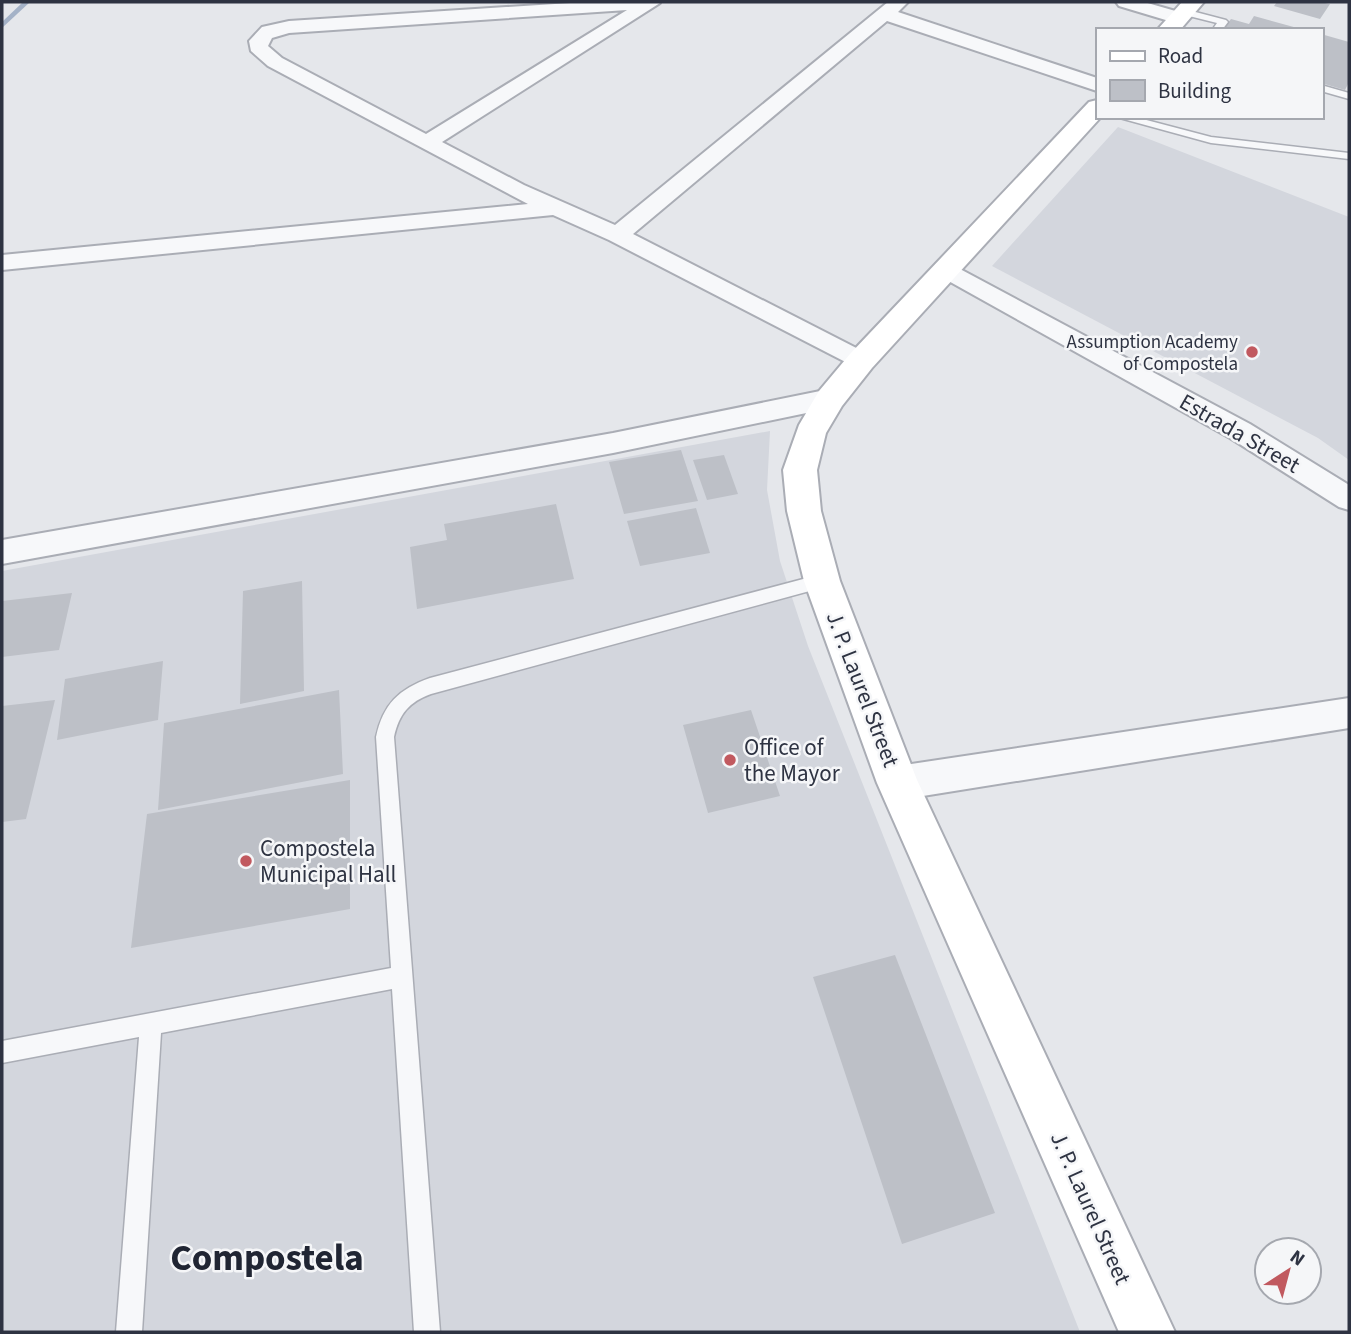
<svg xmlns="http://www.w3.org/2000/svg" width="1351" height="1334" font-family="'Source Sans 3',sans-serif">
<style>
.built{fill:#d3d6dd}
.lines{fill:none;stroke-linecap:round;stroke-linejoin:round}
.stream{fill:#a4b2c7;fill-rule:evenodd}
.building{fill:#bdc0c7}
.lane-casing{stroke:#aaadb5;stroke-width:3}
.street-casing{stroke:#aaadb5;stroke-width:4}
.secondary-casing{stroke:#aaadb5;stroke-width:4}
.lane{fill:#f7f8fa;fill-rule:evenodd}
.street{fill:#f7f8fa;fill-rule:evenodd}
.secondary{fill:#fff;fill-rule:evenodd}
.poi-dot{fill:#c1595f;stroke:#f5f6f8;stroke-width:2.5}
.labels{text-anchor:middle;stroke-width:5;stroke-linejoin:round;paint-order:stroke}
.far-poi-label{font-size:19px;fill:#2e3342;stroke:#f5f6f8;text-anchor:end}
.street-label{font-size:23px;fill:#2e3342;stroke:#f5f6f8}
.poi-label{font-size:23px;fill:#2e3342;stroke:#f5f6f8;text-anchor:start}
.near-district-label{font-size:37px;font-weight:bold;fill:#202533;stroke:#f5f6f8}
</style>
<rect width="100%" height="100%" fill="#e5e7eb"/>
<path class="built" d="M1118,127L1349,217V460L1318,438L992,266Z
M770,431L767,490L780,561L808,646L1080,1332H2V571Z"/>
<g class="lines">
<path class="stream" d="M23,2H30L2,28V22Z"/>
</g>
<path class="building" d="M1277,2H1320L1330,4L1320,19L1274,6Z
M1254,16L1301,29V30L1223,29L1231,19L1249,24Z
M1321,34L1349,42V82L1345,90L1321,83Z
M681,450L698,501L624,514L609,462Z
M724,455L738,494L707,500L693,460Z
M556,504L574,579L417,609L410,547L447,540L444,524Z
M696,508L710,553L640,566L627,521Z
M302,581L304,691L240,704L243,591Z
M72,593L59,650L2,657V601Z
M163,661L158,720L57,740L65,679Z
M339,690L343,774L158,810L164,723Z
M55,700L26,819L2,822V706Z
M751,710L780,796L708,813L683,725Z
M350,780V909L131,948L147,814Z
M895,955L995,1213L902,1244L813,977Z"/>
<g class="lines">
<defs>
<path id="lane" d="M1184,9L1226,20L1228,22L1222,30H1212L1217,23L1181,14V10Z
M1321,85L1349,93V99L1321,91Z
M1116,117H1135L1211,137L1349,153V159L1211,143Z
M822,574L828,576L830,581L828,586L431,694C409,702 399,714 394,737L440,1332H414L392,989L161,1033L142,1332H116L139,1037L2,1063V1041L391,968L376,737C383,704 399,689 430,678Z"/>
<path id="street" d="M586,2L660,3L442,142L524,185L615,225L888,2H908L898,12L1097,78V91L887,21L633,234L870,355L874,361L870,367L861,370L609,240L553,215L2,270V255L528,204L268,66L251,51L249,41L262,27L289,21ZM627,10L426,134L282,58L268,46L272,38L289,33Z
M1116,2H1144L1186,14L1188,18L1179,24L1119,6Z
M945,261L1250,424L1349,485V510L1339,507L1230,438L936,274L933,269L936,264Z
M830,389L840,392L844,399L840,406L613,453L2,564V540L613,433Z
M1349,698V728L898,800L885,795L880,783L885,771L898,766Z"/>
<path id="secondary" d="M1182,2H1204L1180,30H1157Z
M1097,100V117H1101L872,368L842,406L826,433L817,470L821,511L840,581L917,780L1175,1332H1119L877,783L804,581L787,511L783,470L799,425L819,391L850,354L1089,102Z"/>
</defs>
<use href="#lane" class="lane-casing"/>
<use href="#street" class="street-casing"/>
<use href="#secondary" class="secondary-casing"/>
<use href="#lane" class="lane"/>
<use href="#street" class="street"/>
<use href="#secondary" class="secondary"/>
</g>
<g class="poi-dot">
<circle cx="1252" cy="352" r="7"/>
<circle cx="730" cy="760" r="7"/>
<circle cx="246" cy="861" r="7"/>
</g>
<g class="labels">
<g class="far-poi-label">
<text x="1238" y="348">Assumption Academy<tspan x="1238" dy="22">of Compostela</tspan></text>
</g>
<g class="street-label">
<text transform="translate(1240 433) rotate(30)" y="8">Estrada Street</text>
<text transform="translate(863 689) rotate(69)" y="8">J. P. Laurel Street</text>
<text transform="translate(1091 1208) rotate(66)" y="8">J. P. Laurel Street</text>
</g>
<g class="poi-label">
<text x="744" y="755">Office of<tspan x="744" dy="26">the Mayor</tspan></text>
<text x="260" y="856">Compostela<tspan x="260" dy="26">Municipal Hall</tspan></text>
</g>
<g class="near-district-label">
<text x="267" y="1270">Compostela</text>
</g>
</g>
<rect width="1351" height="1334" fill="none" stroke="#2e3342" stroke-width="7"/>
<rect x="1096" y="28" width="228" height="91" fill="#f5f6f8" stroke="#a5a8af" stroke-width="2"/>
<rect x="1110" y="51" width="35" height="10" fill="#ffffff" stroke="#a5a8af" stroke-width="2"/>
<text x="1158" y="63" font-size="21" fill="#2e3342">Road</text>
<rect x="1110" y="80" width="35" height="21" fill="#bdc0c7" stroke="#a5a8af" stroke-width="2"/>
<text x="1158" y="98" font-size="21" fill="#2e3342">Building</text>
<g transform="translate(1288 1271) rotate(36)"><circle r="33" fill="#f5f6f8" stroke="#a5a8af" stroke-width="2"/>
<path d="M0-5L12 26L0 18L-12 26Z" fill="#c1595f"/>
<text y="-10" font-size="19" font-weight="bold" text-anchor="middle" fill="#2e3342">N</text>
</g>
</svg>
